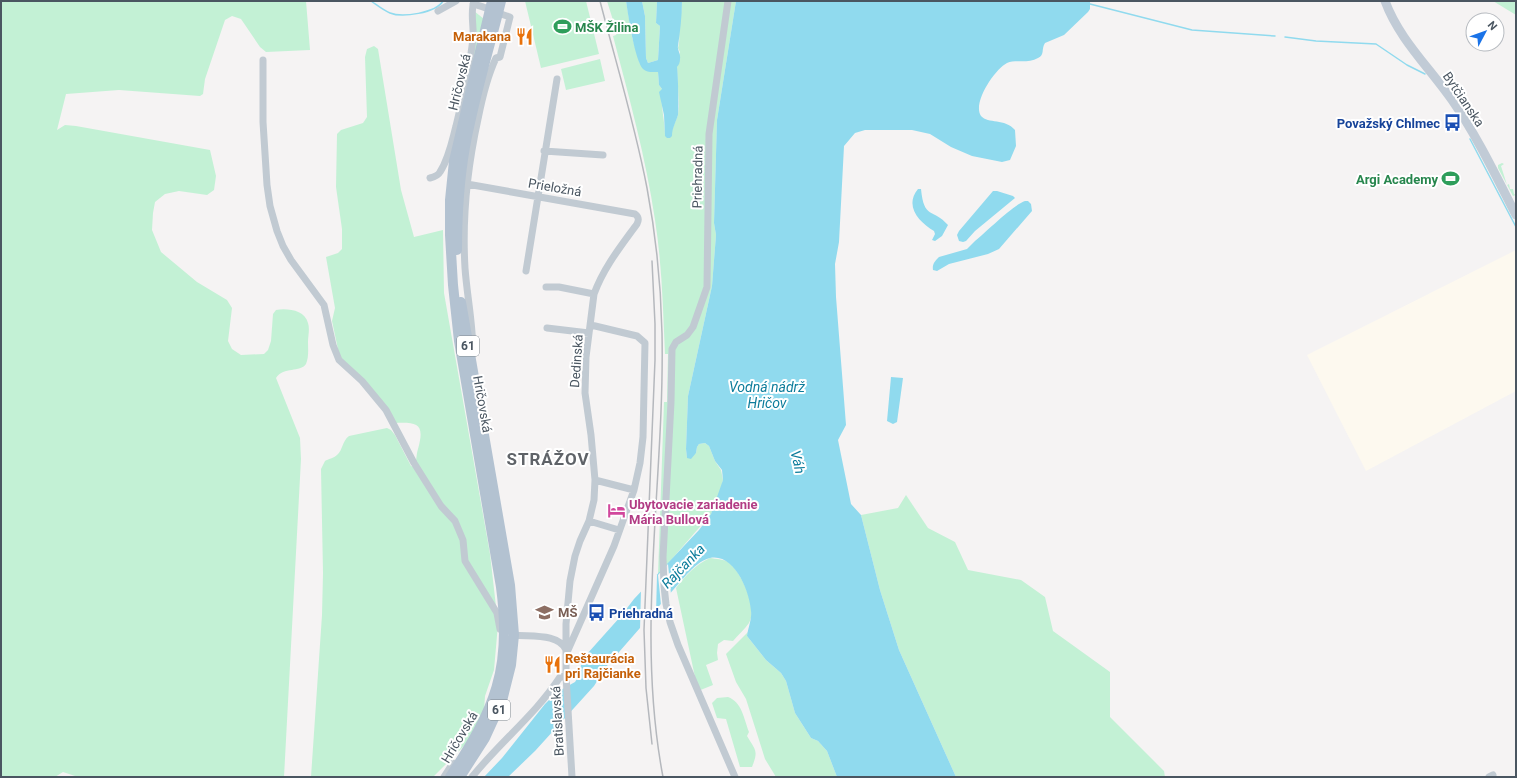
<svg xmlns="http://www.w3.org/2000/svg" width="1517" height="778" font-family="Roboto,sans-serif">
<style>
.commercial{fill:#fdf9ef}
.green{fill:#c3f1d5}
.water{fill:#90daee}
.pier{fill:#f5f3f3}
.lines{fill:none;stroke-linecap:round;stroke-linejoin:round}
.stream{stroke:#90daee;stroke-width:1.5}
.street{stroke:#c1cad2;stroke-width:7}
.secondary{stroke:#c1cbd6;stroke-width:9}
.primary{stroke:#b3c2d1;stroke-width:10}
.rail{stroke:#b5b8bd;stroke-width:1.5}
.labels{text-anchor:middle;stroke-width:4;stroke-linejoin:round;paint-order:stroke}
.shield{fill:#fff;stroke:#808990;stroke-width:1}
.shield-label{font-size:12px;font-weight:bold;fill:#4a5661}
.leisure-label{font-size:13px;font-weight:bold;fill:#27864d;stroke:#fff;text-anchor:start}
.food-label{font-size:13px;font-weight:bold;fill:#c56008;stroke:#fff;text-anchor:end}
.street-label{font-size:13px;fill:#4a5661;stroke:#fff}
.transit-label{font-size:13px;font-weight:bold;fill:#164399;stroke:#fff;text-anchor:end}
.hotel-label{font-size:13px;font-weight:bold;fill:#b23c85;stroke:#fff;text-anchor:start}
.education-label{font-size:13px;font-weight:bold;fill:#785e54;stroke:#fff;text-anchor:start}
.water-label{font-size:14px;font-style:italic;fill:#0c7c9b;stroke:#fff}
.district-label{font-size:17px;font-weight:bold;letter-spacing:1px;fill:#5f6368;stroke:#fff}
</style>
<rect width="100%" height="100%" fill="#f5f3f3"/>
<path class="commercial" d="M1516,250V391L1366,471L1307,355Z"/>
<path class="green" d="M1,1H306L310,50L266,52L260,47L241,19L232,16L225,20L205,79L203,94L200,96L119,90L66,94L57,130L65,125L76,126L210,150L216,176L214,190L207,195L179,191L165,194L155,202L153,213L152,230L161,252L197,282L227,300L232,308L228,341L232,349L241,355L264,354L268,350L271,341L273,314L276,310C287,308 305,310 308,323C310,329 308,336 308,342C308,349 309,357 306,364C300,373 284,366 276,378L300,438L301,459L284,777H78L63,772L55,777H1Z
M525,1H586L599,54L541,68Z
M607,1H626L632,37L640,64L658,72L659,85L662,89C660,105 665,120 665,136H672V130L678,115L679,106L677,67L680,52L678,48C680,41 679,35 679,28C680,19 682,10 682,1H736L717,120L714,223L716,235L712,286L688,396L686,449L687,458L696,453L697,447L699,444L705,443L709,446L715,461L721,470L723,480L720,493L711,514L658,575L664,402H667L668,354H665C663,309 662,264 655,220C646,158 629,97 613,36L616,35L617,33Z
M642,1H657L656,23L660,26L658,60L648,63L646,58L645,16Z
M1493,1H1516V15Z
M474,11L484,19L464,98Z
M374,46L378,49L401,190L414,237L443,230L444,293L490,554L498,624L494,670L485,696L483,727L433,777H311L322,615L323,573L321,469L325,461C328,459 334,458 337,455C343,450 342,441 349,436L387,428L391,430L395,435L411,466L414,467C417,461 416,455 418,449C425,424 418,422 395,423L342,360L339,354L332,321L335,308L326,257L338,253L342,249V229L336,187L337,134L341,130L363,123L367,117L365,57L367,49Z
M600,59L605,81L566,90L561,69Z
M1502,163L1504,164L1501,166L1507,185L1509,184L1510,189H1513L1514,194L1516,195L1513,196L1498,168V165Z
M906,495L928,528L955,542L968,570L1021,580L1045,597L1053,631L1110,672V717L1164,771L1165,777H956L899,650L880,590L861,515L898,508Z
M710,558C716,559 723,559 728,562C741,571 758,608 749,623C745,629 738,635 733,641L724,640L718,644L717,653L718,660L706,665L713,685L698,691L676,588C686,575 695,565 710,558Z
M748,632L747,636L766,660L781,673L786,681L795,713L811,738L818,741L827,751L837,777H776L765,759L746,699L736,682L726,654Z
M728,697C742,702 744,719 749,732L747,736C755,750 759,750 752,767H740L726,719L717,718L712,703L717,698Z"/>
<path class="water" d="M626,1H642L645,16L646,58L648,63L658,60L660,26L656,23L657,1H682C682,16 680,32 678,46C677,50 681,54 680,59C680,62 679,65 677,67C678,72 679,109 678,115C676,122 672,128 672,136L670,138H667L665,136L664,115L659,92L662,89L659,85L658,72C653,72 647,73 643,69C635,61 628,14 626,1Z
M736,1H1090V9L1088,12L1064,35L1045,43C1041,49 1045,55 1038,58C1028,64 1016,59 1007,63C995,69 972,103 981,116C988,124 1005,118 1015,130L1016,146L1010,160L1002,162L972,156L951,147L930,134L912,130H865L855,133L844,146L839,242L835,264L836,297L846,425L838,440L851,504L861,515L880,590L899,650L956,777H837L827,751L818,741L811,738L795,713L786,681L781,673L766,660L747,636C748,628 752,619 751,611C750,593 735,553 710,558C701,560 693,568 687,574L606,667L594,686L535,751L508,777H484L502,758L545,704L557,692L575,682L578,677L581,665L587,654L621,616L634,599L699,530L711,514L723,480L722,470L715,461L709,446L705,443L699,444L697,447L696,453L691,459L687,458L686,449L688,396L712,286L716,235L714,223L717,120Z
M918,189H921C924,220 933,208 948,225L942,236L935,241L932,240L935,234L934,231C919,222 904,206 918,189Z
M993,191H997L1013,196L1015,198L975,231L966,241L963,242L959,241L957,235L959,231Z
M1025,201H1028L1031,204L1032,211L999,249L988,254L949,264L937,271L933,270C932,264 935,261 939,257L967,249L975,241C986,232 1013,205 1025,201Z
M891,377L903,378L897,422L893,424L887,421Z"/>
<path class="pier" d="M668,564L671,594L661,605L658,575Z
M655,575H657L656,614L642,630H640L641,589L647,583H649V580Z"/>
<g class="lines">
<path class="stream" d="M371,1C377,5 383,10 390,13C402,18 436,13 443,1
M1090,4L1192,30L1275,36
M1285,37L1316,41L1376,44L1407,65L1425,74
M1470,139L1516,227"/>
<path class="street" d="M728,1L709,134L707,287L693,327L687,335L676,342L672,349L671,402L663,557L664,586L666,604L670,622L678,645L735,777
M473,4C486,7 497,13 510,17L500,57L496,58C487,77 482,99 478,119C467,169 462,217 465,268C467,296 473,324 473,353
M438,11L456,1
M263,60V122L267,185L270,206L277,231L283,246L291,260L324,305L333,345L339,360L362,381L386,410L414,463L441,506L455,521L463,540L465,561L497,613L500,629
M544,151L603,155
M430,178C434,177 438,176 440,172C449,158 452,141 456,126C463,97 470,67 473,38C474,25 470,13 474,1
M467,184L635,214C639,217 639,220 637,224C621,246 604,267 594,294L586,357L585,393L591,435L595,480L594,500L589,521L580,541L575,556L570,581L566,624V676L572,777
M526,271L557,79
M546,287H559L594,294
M547,328L589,333
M595,480L634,490
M589,521L619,530
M514,635C530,637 559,633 566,650
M568,650L614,546L634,490L640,463L643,437L645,343L637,336L591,325
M444,777L453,763
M472,777C500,742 536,714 560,677L566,676
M1489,777L1493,775"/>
<path class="secondary" d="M1385,1C1399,39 1429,67 1452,100C1477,136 1496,176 1516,215"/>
<path class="primary" d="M457,250C457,216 459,181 465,147C474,97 489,50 501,1
M450,777C495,709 512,669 501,587L459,341L453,285L450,235V200L454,161L492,1
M460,777L485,738L502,701L511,665L514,635L510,585L461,302"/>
<path class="rail" d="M600,1C616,63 635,125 647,188C656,236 661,284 662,333C665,481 635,630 663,777
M652,261L655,324V360L644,630L646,688L652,744"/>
</g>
<defs>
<symbol id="stadium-bare" viewBox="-9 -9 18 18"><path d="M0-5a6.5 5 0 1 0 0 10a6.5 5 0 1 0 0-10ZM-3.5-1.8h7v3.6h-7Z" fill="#2e9e5b" stroke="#fff" stroke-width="2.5" paint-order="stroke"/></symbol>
<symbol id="restaurant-bare" viewBox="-9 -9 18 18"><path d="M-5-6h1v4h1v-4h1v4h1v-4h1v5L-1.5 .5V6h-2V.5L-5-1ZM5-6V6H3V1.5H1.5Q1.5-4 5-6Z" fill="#e8710a" stroke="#fff" stroke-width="2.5" paint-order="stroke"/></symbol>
<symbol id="bus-bare" viewBox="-9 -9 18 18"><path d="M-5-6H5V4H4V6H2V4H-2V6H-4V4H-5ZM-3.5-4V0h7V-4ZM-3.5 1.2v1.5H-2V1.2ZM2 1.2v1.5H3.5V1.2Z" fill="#1a4fb4" stroke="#fff" stroke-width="2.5" paint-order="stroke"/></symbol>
<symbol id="hotel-bare" viewBox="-9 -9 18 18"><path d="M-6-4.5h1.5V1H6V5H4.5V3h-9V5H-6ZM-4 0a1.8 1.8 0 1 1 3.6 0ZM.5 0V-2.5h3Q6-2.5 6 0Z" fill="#d1479c" stroke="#fff" stroke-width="2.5" paint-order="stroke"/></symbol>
<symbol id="school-bare" viewBox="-9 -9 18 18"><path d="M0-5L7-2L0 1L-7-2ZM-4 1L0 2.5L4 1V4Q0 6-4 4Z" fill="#8d6e63" stroke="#fff" stroke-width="2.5" paint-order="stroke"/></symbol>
</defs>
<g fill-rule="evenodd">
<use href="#stadium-bare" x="550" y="14" width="25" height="25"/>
<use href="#restaurant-bare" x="512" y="24" width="25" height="25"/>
<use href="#bus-bare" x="1440" y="110" width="25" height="25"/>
<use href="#stadium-bare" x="1438" y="166" width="25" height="25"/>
<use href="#hotel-bare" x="604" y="498" width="25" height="25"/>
<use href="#school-bare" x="532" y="600" width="25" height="25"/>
<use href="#bus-bare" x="584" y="600" width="25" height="25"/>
<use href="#restaurant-bare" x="540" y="652" width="25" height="25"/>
</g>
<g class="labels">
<g class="shield">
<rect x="457" y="336" width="22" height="20" rx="3"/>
<rect x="488" y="700" width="22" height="20" rx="3"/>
</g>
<g class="shield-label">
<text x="468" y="350">61</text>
<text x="499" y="714">61</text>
</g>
<g class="leisure-label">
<text x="575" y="32">MŠK Žilina</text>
<text x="1438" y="184" text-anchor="end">Argi Academy</text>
</g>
<g class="food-label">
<text x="511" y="41">Marakana</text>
<text x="565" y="663" text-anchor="start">Reštaurácia<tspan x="565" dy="15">pri Rajčianke</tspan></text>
</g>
<g class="street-label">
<text transform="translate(459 82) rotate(-76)" y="5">Hričovská</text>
<text transform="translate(1464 99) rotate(56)" y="5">Bytčianska</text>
<text transform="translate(697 177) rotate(-89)" y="5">Priehradná</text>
<text transform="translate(555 187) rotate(10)" y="5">Prieložná</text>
<text transform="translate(576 361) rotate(-86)" y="5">Dedinská</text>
<text transform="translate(483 404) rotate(80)" y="5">Hričovská</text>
<text transform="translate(557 721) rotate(-93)" y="5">Bratislavská</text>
<text transform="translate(459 737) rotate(-59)" y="5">Hričovská</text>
</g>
<g class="transit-label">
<text x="1440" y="128">Považský Chlmec</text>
<text x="609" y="618" text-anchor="start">Priehradná</text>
</g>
<g class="hotel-label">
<text x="629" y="509">Ubytovacie zariadenie<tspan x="629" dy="15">Mária Bullová</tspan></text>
</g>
<g class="education-label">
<text x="558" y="617">MŠ</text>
</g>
<g class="water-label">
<text x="767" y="392">Vodná nádrž<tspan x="767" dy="16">Hričov</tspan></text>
<text transform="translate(798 462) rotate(77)" y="5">Váh</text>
<text transform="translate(683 566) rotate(-46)" y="5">Rajčanka</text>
</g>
<g class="district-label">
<text x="548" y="465">STRÁŽOV</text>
</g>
</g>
<rect width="1517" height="778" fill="none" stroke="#4a5661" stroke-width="4"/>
<g transform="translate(1485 32) rotate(49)"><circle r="19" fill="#ffffff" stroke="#b7bbc0"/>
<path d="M0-3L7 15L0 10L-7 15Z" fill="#1a73e8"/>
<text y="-6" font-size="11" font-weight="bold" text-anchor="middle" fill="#4a5661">N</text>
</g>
</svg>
